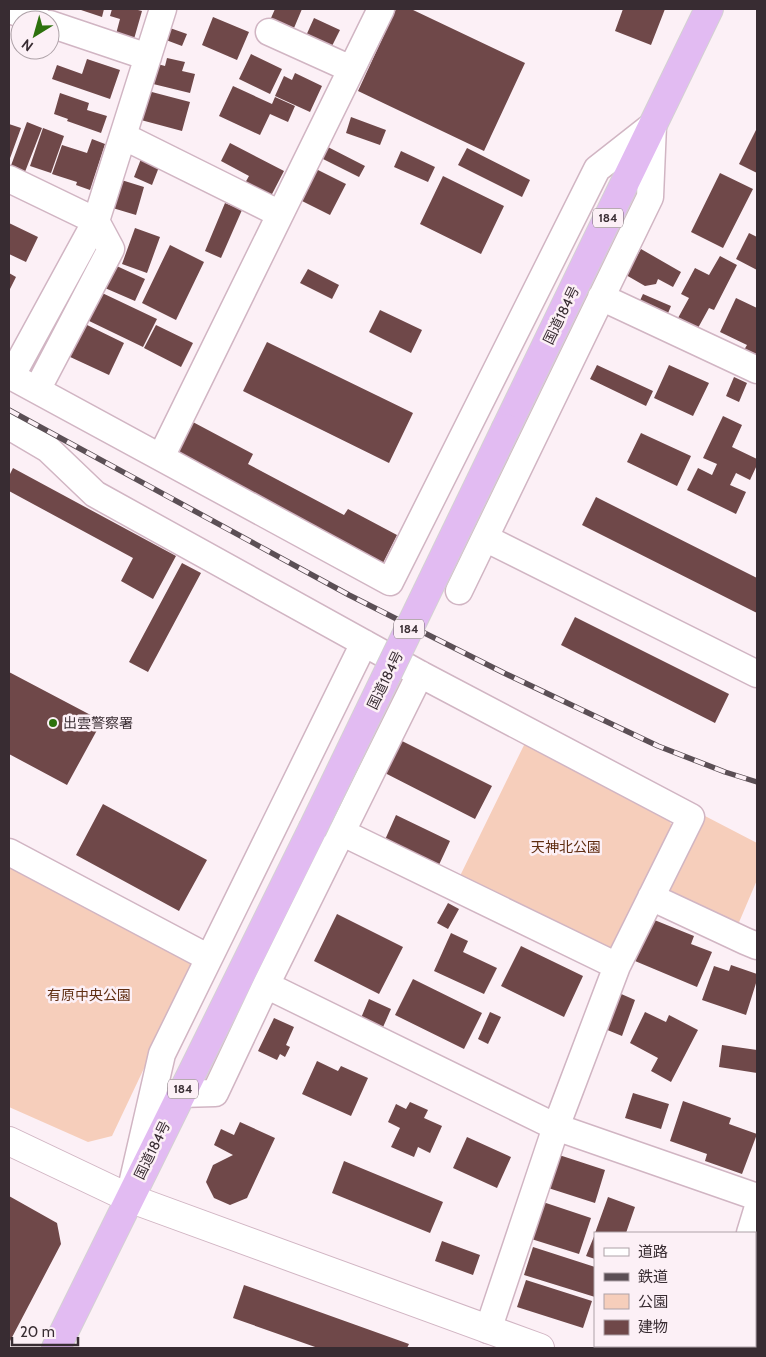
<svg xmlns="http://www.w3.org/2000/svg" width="766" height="1357" font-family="Cabin,'Noto Sans JP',sans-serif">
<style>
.green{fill:#f6cebb}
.building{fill:#6f4849}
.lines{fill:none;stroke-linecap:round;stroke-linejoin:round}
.minor-casing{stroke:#d1b5c3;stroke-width:29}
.tertiary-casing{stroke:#d1b5c3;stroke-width:30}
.trunk-casing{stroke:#d3d1d2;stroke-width:30}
.minor{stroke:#fff;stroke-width:26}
.tertiary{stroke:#fff;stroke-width:28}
.trunk{stroke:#e2bbf2;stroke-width:28}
.rail-casing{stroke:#5b4f55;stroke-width:5.5}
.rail{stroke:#fcf0f6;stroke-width:4;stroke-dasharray:11;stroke-linecap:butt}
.trunk-bridge-casing{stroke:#d3d1d2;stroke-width:30;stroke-linecap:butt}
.trunk-bridge{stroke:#e2bbf2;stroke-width:28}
.poi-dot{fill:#2d710d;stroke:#fcf0f6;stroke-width:2}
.labels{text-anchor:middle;stroke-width:5;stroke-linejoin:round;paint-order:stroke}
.shield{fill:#fcf0f6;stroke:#73676d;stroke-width:1}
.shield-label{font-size:12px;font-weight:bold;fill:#382c32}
.street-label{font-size:14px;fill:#382c32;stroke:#fcf0f6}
.poi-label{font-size:14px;fill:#382c32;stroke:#fcf0f6;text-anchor:start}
.park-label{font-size:14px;fill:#5f2d11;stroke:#fcf0f6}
</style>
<rect width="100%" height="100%" fill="#fcf0f6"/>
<path class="green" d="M526,741L668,815L674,834L614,949L604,951L459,878Z
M705,816L757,843V880L737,927L669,893Z
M9,861L192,958L191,969L112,1136L88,1142L9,1107Z"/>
<path class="building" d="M78,9H104L102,17Z
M112,9H134L142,11L134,39L116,34L120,19L110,16Z
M275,9H302L294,28L271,18Z
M396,9H411L525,63L484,151L358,91Z
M623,9H665L651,45L615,31Z
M213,17L249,32L237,60L202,45Z
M314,18L340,30L330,50L305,38Z
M170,28L187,34L182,46L166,40Z
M251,54L282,69L270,94L239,79Z
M167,58L185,62L182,71L195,74L190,93L145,82L150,62L165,66Z
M87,59L120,70L110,99L52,79L57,65L82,74Z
M295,73L322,86L310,112L275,96L284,76L292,80Z
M233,86L272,104L275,97L295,106L288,122L270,114L260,135L219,116Z
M148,91L190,102L182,131L141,120Z
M60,93L89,103L87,110L107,116L101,133L67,121L68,119L54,114Z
M351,117L386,130L380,145L346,133Z
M27,122L42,128L23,177L9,171Z
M9,124L21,128L9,161Z
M43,128L64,136L51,173L30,166Z
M756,130L757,131V173L739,164Z
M92,139L105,144L90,190L76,185L77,182L52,174L62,145L87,153Z
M230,143L284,171L271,196L245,183L249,176L221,161Z
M324,145L365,166L359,177L319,157Z
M467,148L530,180L522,197L458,165Z
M401,151L435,167L428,182L394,167Z
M141,159L159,167L152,185L134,177Z
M312,167L346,184L330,215L296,198Z
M720,173L753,189L723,248L691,232Z
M443,176L504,206L481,254L420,224Z
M115,178L144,187L136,215L106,206Z
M225,203L242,210L221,258L205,251Z
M9,223L38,237L26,262L9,254Z
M135,228L160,237L147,273L122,264Z
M749,233L757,237V270L736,259Z
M170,245L204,262L176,320L142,303Z
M641,249L681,272L673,287L658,279L656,284L645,286L626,275Z
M720,256L737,265L714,310L709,308L698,328L678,318L689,298L681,294L695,268L709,275Z
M108,262L145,279L135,301L98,285Z
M308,269L339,285L332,299L300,283Z
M9,273L16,277L9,291Z
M98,291L157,319L143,347L85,319Z
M643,294L671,306L666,318L637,307Z
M736,298L757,308V356L744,350L747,345L720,332Z
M380,310L422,330L411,353L369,332Z
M83,323L124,343L109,375L68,356Z
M156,325L193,343L181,367L144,348Z
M267,342L413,413L389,463L243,391Z
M597,365L653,391L646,406L590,379Z
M669,365L709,383L693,416L654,398Z
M734,377L747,383L739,402L726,396Z
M723,416L742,425L732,447L757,459V465L750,480L736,473L730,485L746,492L736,514L687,490L698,468L712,475L717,464L703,458Z
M191,421L253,454L248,464L344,515L348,509L397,535L382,565L173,455Z
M641,433L691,456L677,486L627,462Z
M13,468L176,556L153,599L121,581L133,558L9,491V476Z
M596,497L757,578V613L582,525Z
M182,563L201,573L148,672L129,662Z
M575,617L729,694L715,723L561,645Z
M9,672L102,721L67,785L9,754Z
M398,739L492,786L475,819L381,771Z
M103,804L207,860L179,911L76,855Z
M396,815L450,841L438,867L384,842Z
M448,903L459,909L448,929L437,923Z
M337,914L403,947L379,994L314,961Z
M652,919L694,936L691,944L712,952L697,987L635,961Z
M451,933L468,941L463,952L497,968L484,994L434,971Z
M521,946L583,976L564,1017L501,986Z
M731,965L757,974V980L746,1015L702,1000L714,966L729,971Z
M413,979L482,1013L464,1049L395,1015Z
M619,993L635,1000L622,1036L605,1029Z
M369,999L391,1009L380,1034L358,1025Z
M490,1012L501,1017L488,1044L478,1039Z
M645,1012L666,1022L669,1015L698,1030L671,1082L651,1071L658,1058L630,1043Z
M274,1018L294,1027L286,1045L290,1047L285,1057L280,1054L277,1060L258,1051Z
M722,1045L757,1050V1073L719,1067Z
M317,1061L338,1071L341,1066L368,1078L351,1116L302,1094Z
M633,1093L669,1104L661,1129L625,1118Z
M683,1101L731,1118L729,1124L757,1134L742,1174L705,1161L707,1154L670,1141Z
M410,1102L428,1110L424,1118L442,1126L430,1153L418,1147L414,1157L391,1147L400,1128L388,1122L396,1104L406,1109Z
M240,1122L275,1138L247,1198L230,1205L214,1198L206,1182L213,1165L233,1155L214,1145L221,1129L234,1135Z
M467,1137L511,1157L497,1188L453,1168Z
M553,1153L605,1170L595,1203L542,1186Z
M344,1161L443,1202L430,1233L332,1193Z
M9,1196L57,1223L61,1244L9,1343Z
M608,1197L635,1207L626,1233H595Z
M537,1200L591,1218L579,1254L525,1237Z
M595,1234V1259L586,1256Z
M442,1241L480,1255L473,1275L435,1261Z
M533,1247L595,1267V1297L524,1275Z
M526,1280L592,1301L583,1328L517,1307Z
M244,1285L409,1344L407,1348H318L233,1318Z
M602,1346H661L668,1348H602Z"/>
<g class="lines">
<defs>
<path id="minor" d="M9,10L39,20
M50,24L148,57
M269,32L351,69
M123,136L280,214
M9,179L96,221L111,249L37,390
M601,297L757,370
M18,364L96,221L163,9
M9,375L390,582L597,169L653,125
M9,426L48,449L95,494L420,674L691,817L617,966L556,1127L488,1330
M161,457L381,9
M485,538L757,674
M459,591L650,197L653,125
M420,674L266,985L556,1127L757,1197
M341,832L617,966
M9,852L209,958
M651,897L745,941L757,946
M180,1094L215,1093L266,985
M133,1180L162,1054L364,643
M750,1233L757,1210
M714,1348L715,1346"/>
<path id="tertiary" d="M9,1141L129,1198L540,1348"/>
<path id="trunk" d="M506,428L709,9
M56,1348L312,830"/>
</defs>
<use href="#minor" class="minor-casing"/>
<use href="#tertiary" class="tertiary-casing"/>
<use href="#trunk" class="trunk-casing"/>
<use href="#minor" class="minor"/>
<use href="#tertiary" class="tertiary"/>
<use href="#trunk" class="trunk"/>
<defs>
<path id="rail" d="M9,410L349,595L504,673L658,746L725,772L757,782"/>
</defs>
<use href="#rail" class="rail-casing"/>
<use href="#rail" class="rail"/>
<defs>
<path id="trunk-bridge" d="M312,830L506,428"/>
</defs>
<use href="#trunk-bridge" class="trunk-bridge-casing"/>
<use href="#trunk-bridge" class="trunk-bridge"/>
</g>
<circle class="poi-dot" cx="53" cy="723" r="5"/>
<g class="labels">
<g class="shield">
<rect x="593" y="208.5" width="30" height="19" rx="4"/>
<rect x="394" y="619.5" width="30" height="19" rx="4"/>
<rect x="168" y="1079.5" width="30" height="19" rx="4"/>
</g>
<g class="shield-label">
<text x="608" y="222">184</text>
<text x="409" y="633">184</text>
<text x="183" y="1093">184</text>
</g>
<g class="street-label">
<text transform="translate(561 315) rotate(-64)" y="5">国道184号</text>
<text transform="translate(385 680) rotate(-64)" y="5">国道184号</text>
<text transform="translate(152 1150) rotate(-64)" y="5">国道184号</text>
</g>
<g class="poi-label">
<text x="63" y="728">出雲警察署</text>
</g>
<g class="park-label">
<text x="566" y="852">天神北公園</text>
<text x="89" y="1000">有原中央公園</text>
</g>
</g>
<rect width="766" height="1357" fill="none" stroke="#382c32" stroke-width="20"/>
<rect x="594" y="1232" width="162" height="115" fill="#fcf0f6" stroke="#aea2a8"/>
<rect x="604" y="1248" width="25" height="8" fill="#ffffff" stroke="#aea2a8"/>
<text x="638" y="1257" font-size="15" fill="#382c32">道路</text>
<rect x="604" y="1273" width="25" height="8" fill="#5b4f55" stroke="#aea2a8"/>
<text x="638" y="1282" font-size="15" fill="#382c32">鉄道</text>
<rect x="604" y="1294" width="25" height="15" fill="#f6cebb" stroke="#aea2a8"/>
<text x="638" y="1307" font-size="15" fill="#382c32">公園</text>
<rect x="604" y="1320" width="25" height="15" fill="#6f4849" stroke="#aea2a8"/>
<text x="638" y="1332" font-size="15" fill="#382c32">建物</text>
<g transform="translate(35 35) rotate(217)"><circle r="24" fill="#fcf0f6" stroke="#aea2a8"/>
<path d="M0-4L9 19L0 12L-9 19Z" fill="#2d710d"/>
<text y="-8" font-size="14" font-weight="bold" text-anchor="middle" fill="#382c32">N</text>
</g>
<path d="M12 1337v8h66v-8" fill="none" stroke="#382c32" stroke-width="2.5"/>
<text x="20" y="1337" font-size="15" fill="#382c32" stroke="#fcf0f6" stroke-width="4" paint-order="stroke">20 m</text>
</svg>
